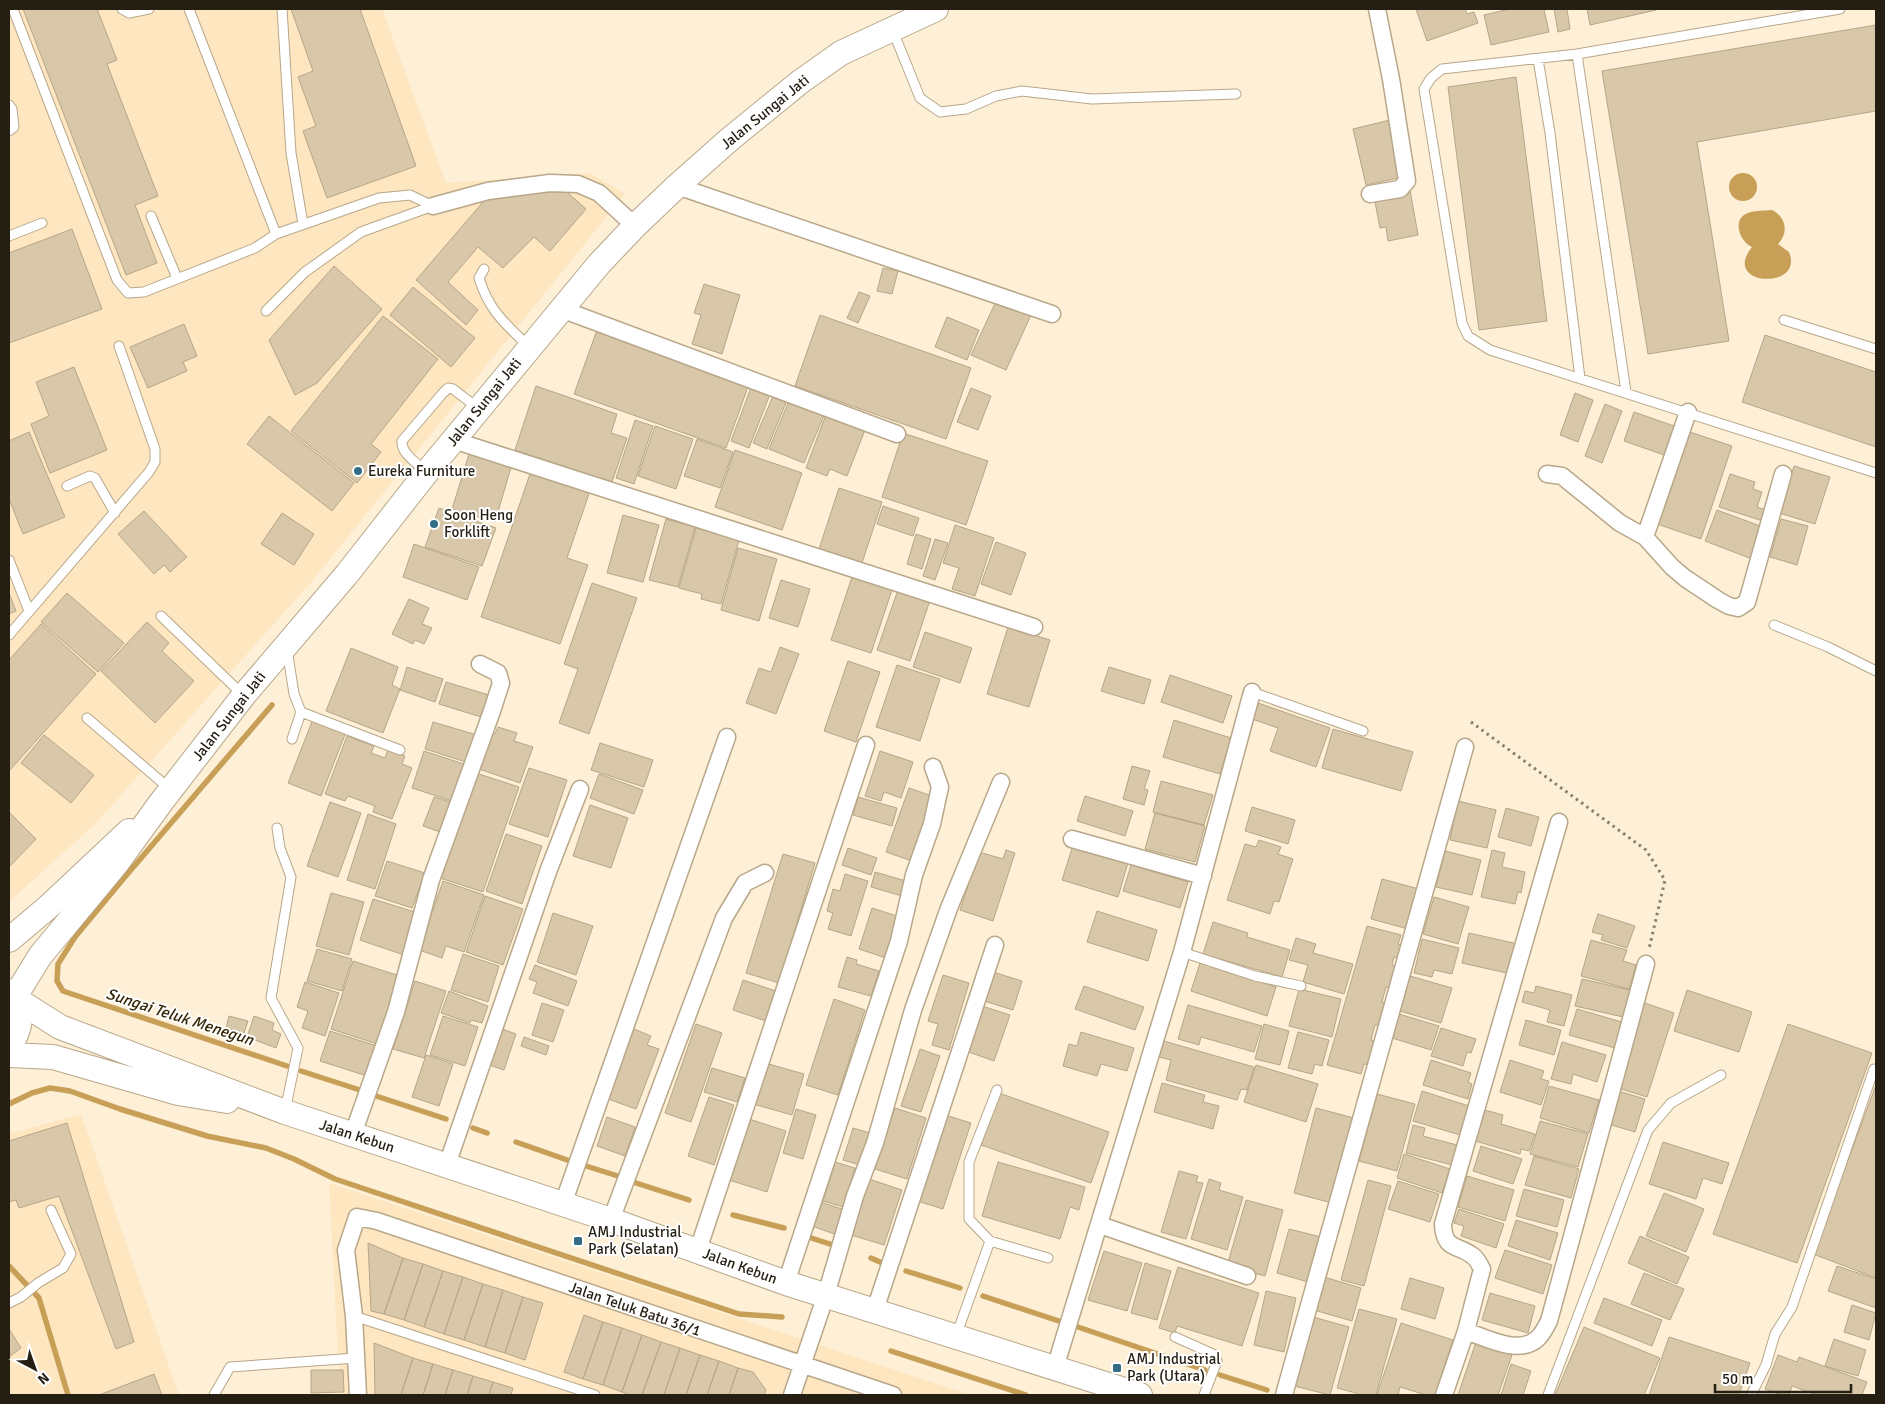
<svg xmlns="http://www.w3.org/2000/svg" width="1885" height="1404" font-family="Signika,sans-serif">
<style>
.built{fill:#fde6c0}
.water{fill:#c89f57}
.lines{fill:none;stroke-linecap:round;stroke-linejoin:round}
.stream{stroke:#c89f57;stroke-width:5.5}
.building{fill:#d9c7a9;stroke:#b7a588}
.service-casing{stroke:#b8a789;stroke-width:11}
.minor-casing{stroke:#b8a789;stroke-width:19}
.secondary-casing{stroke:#b8a789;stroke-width:26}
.path{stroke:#897f6e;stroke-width:3;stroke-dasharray:2.5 4;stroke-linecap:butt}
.service{stroke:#fff;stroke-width:9}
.minor{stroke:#fff;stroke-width:16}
.secondary{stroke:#fff;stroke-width:24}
.poi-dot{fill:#346d86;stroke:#fefffe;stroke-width:2}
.labels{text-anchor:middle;stroke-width:4;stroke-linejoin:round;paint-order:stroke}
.street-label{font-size:15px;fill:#251e13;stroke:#fefffe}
.poi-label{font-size:15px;fill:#251e13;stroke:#fefffe;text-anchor:start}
.water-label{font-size:16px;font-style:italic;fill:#362605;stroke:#fefffe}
</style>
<rect width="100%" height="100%" fill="#feefd7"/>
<path class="built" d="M9,9H382L446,183L590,173L625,194L313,580L96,823L9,902Z
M81,1114L179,1395H9V1134Z
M329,1183L971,1395H340Z"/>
<path class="water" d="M1729 187a14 14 0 1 1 28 0a14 14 0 1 1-28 0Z
M1772,210C1786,217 1789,233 1778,244L1789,252C1805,291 1720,286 1752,247C1740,242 1731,219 1748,213C1755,210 1765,211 1772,210Z"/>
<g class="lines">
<path class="stream" d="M272,705L124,878L75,937L58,964L57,981L63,991L287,1066
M301,1071L363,1091
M373,1095L446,1119
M9,1104L32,1093L50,1088L70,1091L120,1109L207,1136L266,1148L294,1159L335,1179L739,1314L782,1317
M473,1128L487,1133
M516,1142L573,1162
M583,1165L621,1177
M633,1182L689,1200
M733,1215L784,1228
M808,1237L833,1245
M871,1258L880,1262
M9,1266L39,1298L68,1395
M906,1271L960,1288
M983,1296L1065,1323
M1075,1326L1205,1370
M891,1351L1026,1395
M1220,1375L1267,1390"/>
</g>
<path class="building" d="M23,9H97L117,60L107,64L158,196L135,205L157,263L126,275Z
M291,9H360L416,166L327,198L303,131L316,126L298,77L313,71Z
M1416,9H1465L1467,14L1474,12L1478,23L1427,41Z
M1510,9H1544L1549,32L1491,45L1484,15Z
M1554,9H1567L1570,29L1558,32Z
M1587,9H1656V10L1590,25Z
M1876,25V111L1697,142L1729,341L1648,354L1602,71Z
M1516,77L1547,321L1479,330L1448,87Z
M1390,120L1403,177L1366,185L1353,129Z
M560,186L586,209L550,251L534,237L503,268L478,247L448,282L478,310L466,325L416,280L489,195Z
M1410,190L1418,235L1388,241L1386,227L1380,228L1374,197Z
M72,229L102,309L9,343V253Z
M334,266L382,309L317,383L295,395L269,340Z
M883,268L898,271L892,294L877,291Z
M704,284L740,295L722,354L692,344L701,315L694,313Z
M413,287L475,338L451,367L390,315Z
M859,292L870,296L858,323L847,318Z
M997,299L1031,315L1006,370L971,355Z
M820,315L971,368L946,439L795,386Z
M383,316L438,359L371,444L381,452L357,483L291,431Z
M947,317L979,330L967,360L935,347Z
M184,324L197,356L183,362L187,371L148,388L130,347Z
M597,330L749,384L726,448L574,394Z
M1765,335L1876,372V447L1742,402Z
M74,367L107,450L50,473L31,424L49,416L36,382Z
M753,382L772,389L749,448L731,441Z
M536,386L617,414L611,433L627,438L612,482L515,450Z
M971,388L991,396L978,430L957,422Z
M776,389L789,395L767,449L753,443Z
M1575,393L1593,400L1578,442L1560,435Z
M790,398L825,413L804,463L769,449Z
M1605,404L1622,411L1602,463L1585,456Z
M828,409L865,430L847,476L830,469L827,476L806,468Z
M1634,412L1677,427L1667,456L1624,441Z
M269,416L354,483L332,511L247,444Z
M635,420L653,426L634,484L616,478Z
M655,426L693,439L676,489L638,476Z
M1684,430L1732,446L1701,539L1654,523Z
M29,432L65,517L23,534L9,499V441Z
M903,433L988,461L966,525L882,497Z
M697,439L733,452L720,488L684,476Z
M735,450L802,473L782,530L715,507Z
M470,451L512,464L495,522L452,509Z
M1794,466L1830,477L1815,524L1779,513Z
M532,468L591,488L567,558L588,565L560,644L481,617Z
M1730,474L1755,482L1753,489L1762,492L1757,507L1766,510L1763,521L1719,507Z
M839,488L882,502L862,563L819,549Z
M883,506L919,518L913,536L877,524Z
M439,508L496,528L482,566L425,547Z
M1717,510L1763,527L1752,559L1705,541Z
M144,511L187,557L170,572L164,565L154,574L118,534Z
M282,513L314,534L294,565L261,544Z
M623,515L659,525L643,582L607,573Z
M666,519L695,527L678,587L649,580Z
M1781,519L1808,526L1797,565L1770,557Z
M955,525L994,538L975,596L952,589L959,568L943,563Z
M696,528L739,540L721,604L701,599L702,594L679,588Z
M916,534L931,539L922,569L907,564Z
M935,539L948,543L935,580L923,576Z
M996,542L1026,553L1011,595L981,584Z
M414,544L479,567L467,600L403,577Z
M738,548L777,559L759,621L721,610Z
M853,574L893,587L871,653L831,640Z
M781,580L810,589L798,627L769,618Z
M592,583L637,598L589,734L559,723L578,669L564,664Z
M899,587L931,597L910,661L877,650Z
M9,593L16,611L9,614Z
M67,593L124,643L98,672L41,622Z
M409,599L429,608L422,624L432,628L424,644L415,640L413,644L392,634Z
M147,622L169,643L162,651L194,681L155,723L101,671Z
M41,624L96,674L9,771V660Z
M1008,627L1050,640L1029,707L987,694Z
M925,632L972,648L960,683L913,667Z
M780,647L799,654L776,714L746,703L759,668L771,672Z
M351,648L398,667L392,685L400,689L383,733L326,711Z
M848,661L880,672L856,742L824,731Z
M897,665L940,679L920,741L876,727Z
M407,667L443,679L435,702L400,690Z
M1109,667L1151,680L1144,704L1101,691Z
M1170,675L1232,696L1223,723L1161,702Z
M446,682L489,695L481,717L439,704Z
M1258,703L1330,728L1316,767L1270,751L1278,728L1252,719Z
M313,719L346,732L321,796L288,783Z
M1174,720L1231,738L1220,774L1163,757Z
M433,722L477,735L469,763L425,749Z
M498,727L517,733L514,741L533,747L520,783L479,769L492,733L495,734Z
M1333,729L1413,752L1401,791L1322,768Z
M44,735L94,775L71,803L21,763Z
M347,736L374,746L371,753L385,758L388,750L405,756L402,764L412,768L392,819L373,812L375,806L348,796L345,801L325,794Z
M600,743L653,760L644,787L591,770Z
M424,751L467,765L455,802L412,788Z
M880,751L913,762L901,798L884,792L881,801L865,796Z
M1132,766L1150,771L1144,789L1148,790L1144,805L1123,799Z
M529,768L567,780L548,837L509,824Z
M476,773L519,787L483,892L440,878Z
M599,774L643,790L634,814L590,798Z
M1161,781L1213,795L1204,825L1153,812Z
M909,788L935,797L912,861L886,852Z
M1085,796L1133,811L1125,836L1077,821Z
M434,797L454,803L443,833L423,826Z
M858,797L897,808L892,826L853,815Z
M1458,801L1496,810L1487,848L1450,840Z
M330,802L361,813L338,877L307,866Z
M590,805L628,818L611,868L573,856Z
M1252,807L1295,820L1288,844L1245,831Z
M1506,808L1539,817L1531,846L1498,837Z
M9,812L36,839L9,867Z
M1155,813L1205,826L1195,862L1145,849Z
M368,814L396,824L375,889L347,880Z
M506,834L542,846L522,904L486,891Z
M1259,840L1281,847L1278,854L1293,859L1279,902L1274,901L1270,914L1227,900L1245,844L1256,847Z
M1074,842L1129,859L1118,897L1062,880Z
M848,848L877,858L871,875L842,865Z
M1006,850L1015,853L993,921L960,910L979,852L1003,859Z
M1492,850L1505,853L1502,867L1525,872L1521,893L1518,892L1515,904L1481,897Z
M1445,851L1481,860L1472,895L1436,887Z
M783,854L815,863L779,983L746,973Z
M387,861L425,873L412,908L375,896Z
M1131,865L1188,882L1180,908L1123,891Z
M875,872L906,881L902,896L871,887Z
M845,874L868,881L851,936L828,929L833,913L827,911L833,889L840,891Z
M1382,879L1419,889L1408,929L1371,919Z
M443,881L484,895L464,952L446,946L442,958L419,950Z
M331,893L364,902L349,955L316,946Z
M485,896L523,909L503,965L466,952Z
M1434,897L1469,907L1458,944L1423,934Z
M373,899L418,913L404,955L360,940Z
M872,908L900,917L886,958L859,949Z
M1097,911L1157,930L1148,961L1087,942Z
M553,913L593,926L576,975L537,962Z
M1598,914L1635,926L1627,948L1601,940L1603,935L1592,932Z
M1213,922L1248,933L1247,937L1290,950L1282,977L1203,954Z
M1367,926L1401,935L1398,944L1405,946L1402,959L1394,957L1392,965L1399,967L1393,989L1386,987L1382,1002L1388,1004L1382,1027L1375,1025L1371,1040L1377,1042L1371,1065L1364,1064L1361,1074L1327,1065Z
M1469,933L1518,944L1511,974L1462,963Z
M1296,938L1316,944L1313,953L1353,964L1344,994L1303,982L1308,965L1289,960Z
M1422,939L1459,948L1452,974L1434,970L1432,977L1414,973Z
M1591,940L1627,950L1623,961L1636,965L1629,989L1581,976Z
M317,949L352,959L342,991L307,981Z
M463,954L499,966L488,1002L451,990Z
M847,957L857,960L856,964L879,971L871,996L838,987Z
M353,961L400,976L377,1044L331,1029Z
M1200,963L1276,987L1267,1016L1191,991Z
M535,965L577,981L568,1006L533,993L537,982L529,979Z
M993,972L1022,981L1013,1010L984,1001Z
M943,975L969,983L949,1050L932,1045L938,1024L928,1021Z
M1410,976L1452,988L1441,1023L1400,1011Z
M1582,979L1630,990L1623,1017L1575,1006Z
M743,980L779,992L769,1022L733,1010Z
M415,981L446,991L424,1058L393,1049Z
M305,982L339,993L325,1036L302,1028L308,1011L297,1007Z
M1084,986L1144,1007L1135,1030L1075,1009Z
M1536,986L1572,995L1564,1026L1547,1022L1550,1010L1522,1002L1525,991L1534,993Z
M1299,989L1341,999L1332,1037L1289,1026Z
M1687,990L1752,1012L1739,1052L1674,1031Z
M449,991L488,1006L482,1023L471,1020L470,1023L441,1013Z
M834,999L865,1010L838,1095L806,1085Z
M1642,1002L1674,1013L1647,1097L1615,1087Z
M542,1003L564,1010L553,1042L532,1035Z
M1188,1005L1262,1026L1254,1052L1201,1037L1199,1045L1178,1039Z
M982,1006L1010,1015L994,1061L966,1051Z
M1577,1009L1622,1022L1615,1048L1569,1035Z
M1399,1014L1439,1026L1431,1050L1392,1038Z
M229,1016L248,1021L244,1033L226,1028Z
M254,1016L274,1023L272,1030L281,1034L276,1048L247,1037Z
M443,1016L478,1027L465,1066L430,1055Z
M1526,1020L1561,1030L1554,1055L1519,1045Z
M696,1024L722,1033L691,1122L665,1113Z
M1264,1024L1289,1031L1280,1065L1255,1059Z
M1788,1024L1872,1053L1797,1263L1713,1234Z
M1441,1028L1476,1039L1471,1053L1467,1052L1463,1066L1431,1056Z
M502,1029L516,1034L504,1070L489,1065Z
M634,1029L651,1036L647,1045L659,1049L636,1109L608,1099Z
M330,1031L377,1046L367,1076L320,1061Z
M1081,1032L1134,1048L1127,1071L1101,1064L1097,1076L1063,1066L1069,1044L1077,1046Z
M1298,1032L1329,1040L1322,1066L1315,1064L1312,1074L1288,1068Z
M524,1037L549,1046L546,1055L521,1046Z
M1164,1041L1254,1067L1247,1090L1241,1089L1237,1100L1166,1080L1171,1060L1159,1057Z
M1562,1042L1606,1055L1597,1082L1573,1074L1571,1084L1551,1079Z
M920,1049L940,1056L921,1112L901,1106Z
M426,1055L453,1064L439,1106L412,1097Z
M1431,1060L1471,1073L1468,1082L1472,1084L1468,1099L1423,1085Z
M1510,1060L1544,1071L1541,1079L1549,1081L1541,1105L1500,1092Z
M765,1063L804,1074L792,1115L753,1104Z
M1256,1065L1318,1084L1306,1122L1244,1102Z
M712,1068L745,1078L737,1102L704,1092Z
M1162,1083L1205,1095L1203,1102L1219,1106L1213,1129L1154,1112Z
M1876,1085V1278L1813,1254Z
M1549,1086L1599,1100L1589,1133L1540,1118Z
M1615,1090L1645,1099L1635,1132L1605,1123Z
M1422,1091L1469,1106L1460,1135L1413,1121Z
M999,1093L1109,1132L1091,1183L981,1145Z
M1377,1094L1415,1104L1397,1171L1359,1161Z
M709,1097L734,1105L714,1165L688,1156Z
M895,1108L926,1118L907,1179L875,1169Z
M1316,1108L1354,1118L1332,1203L1294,1193Z
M796,1109L816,1115L803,1159L783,1153Z
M1485,1110L1503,1115L1501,1124L1535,1134L1529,1151L1521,1149L1520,1154L1475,1141Z
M942,1114L971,1123L943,1209L914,1200Z
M607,1117L635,1127L625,1156L597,1146Z
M749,1119L786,1131L767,1192L729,1180Z
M1540,1121L1588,1134L1578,1167L1530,1154Z
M67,1123L134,1342L116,1349L59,1196L19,1208L16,1200L9,1202V1141Z
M1413,1125L1425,1128L1423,1136L1457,1145L1452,1165L1406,1153Z
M853,1128L870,1133L860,1165L843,1160Z
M1663,1142L1729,1163L1722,1184L1703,1178L1696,1199L1649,1184Z
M1481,1146L1522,1159L1513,1184L1473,1171Z
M1404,1154L1450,1169L1442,1193L1397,1178Z
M1534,1156L1579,1169L1571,1198L1525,1185Z
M835,1162L855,1168L843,1207L823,1201Z
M998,1162L1085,1187L1079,1210L1070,1207L1060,1239L982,1216Z
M1179,1171L1198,1176L1196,1182L1203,1183L1186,1239L1161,1232Z
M1467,1176L1514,1190L1505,1221L1458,1207Z
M869,1179L902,1190L884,1245L851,1235Z
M1209,1179L1221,1183L1219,1190L1243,1197L1227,1250L1191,1239Z
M1368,1180L1391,1186L1364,1286L1341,1280Z
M1398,1181L1439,1194L1430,1222L1388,1209Z
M1524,1189L1564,1200L1557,1227L1516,1216Z
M1664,1193L1704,1209L1686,1252L1646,1236Z
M1246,1200L1283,1210L1265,1276L1227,1266Z
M820,1202L845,1210L837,1235L812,1226Z
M1459,1209L1504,1224L1496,1248L1461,1236L1464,1226L1454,1223Z
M1516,1220L1558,1233L1550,1260L1508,1246Z
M1289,1229L1321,1237L1308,1282L1277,1273Z
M1640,1236L1689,1257L1677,1284L1628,1263Z
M368,1243L403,1258L384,1314L371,1311Z
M1505,1250L1552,1265L1543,1294L1495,1278Z
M1104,1251L1142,1263L1127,1311L1088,1300Z
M403,1258L423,1264L404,1320L384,1314Z
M1145,1263L1171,1271L1157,1320L1131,1313Z
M423,1264L443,1271L424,1327L404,1320Z
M1837,1266L1876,1279V1308L1828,1291Z
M1178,1267L1259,1293L1242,1346L1177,1326L1175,1333L1159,1328Z
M443,1271L463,1277L444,1334L424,1327Z
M1644,1273L1684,1289L1670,1320L1631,1304Z
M463,1277L483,1284L464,1340L444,1334Z
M1324,1277L1361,1288L1352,1321L1314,1310Z
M1410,1278L1444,1288L1435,1319L1401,1309Z
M483,1284L503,1290L485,1347L464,1340Z
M503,1290L523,1297L505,1353L485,1347Z
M1266,1291L1296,1298L1284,1352L1254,1345Z
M1490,1293L1535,1306L1528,1333L1482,1320Z
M523,1297L543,1303L525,1360L505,1353Z
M1604,1298L1662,1320L1652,1346L1594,1323Z
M1852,1305L1876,1313L1869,1340L1844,1332Z
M1359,1309L1397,1319L1376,1395H1356V1393L1337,1388Z
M584,1315L603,1322L583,1379L564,1372Z
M1313,1317L1349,1327L1330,1395L1294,1386Z
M603,1322L622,1328L603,1385L583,1379Z
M1401,1323L1453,1340L1435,1395H1426L1400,1387L1398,1395H1377Z
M1584,1327L1660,1358L1644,1395H1555Z
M622,1328L642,1335L622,1392L603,1385Z
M9,1329L21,1348L9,1357Z
M642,1335L661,1342L642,1395H631L622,1392Z
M1669,1337L1750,1363L1739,1395H1649Z
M1834,1339L1866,1350L1858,1376L1825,1366Z
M661,1342L680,1348L664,1395H642Z
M1476,1342L1512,1355L1498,1395H1458Z
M374,1343L413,1358L401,1395H375Z
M680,1348L700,1355L686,1395H664Z
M700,1355L719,1361L707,1395H686Z
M1778,1355L1797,1362L1799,1357L1867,1382L1862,1395H1817L1792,1386L1789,1395H1781L1765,1389Z
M413,1358L433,1364L423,1395H401Z
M719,1361L738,1368L729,1395H707Z
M433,1364L453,1370L445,1395H423Z
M1511,1364L1531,1371L1523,1395H1501Z
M738,1368L753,1372L766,1390L764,1395H729Z
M311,1370H343L344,1392L311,1393Z
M453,1370L473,1376L467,1395H445Z
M154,1374L162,1395H99Z
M473,1376L493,1382L489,1395H467Z
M493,1382L513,1388L511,1395H489Z"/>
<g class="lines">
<defs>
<path id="service" d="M13,9L117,280L128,293L144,292L255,248L276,234
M122,9L129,13L149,9
M189,9L276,234L379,198L410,195L433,206
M282,9L291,153L303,224
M1840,9L1577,54L1442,69L1431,78L1424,89L1462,323L1468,336L1490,350L1876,473
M893,31L920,98L940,112L966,109L996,96L1022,91L1092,99L1236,94
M1577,54L1626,392
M1538,59L1550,133L1580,378
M9,105L12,109L14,127L9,131
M151,216L177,278
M9,236L42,223
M484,269L479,278C489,311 505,323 528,346
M266,311L305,272L361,232L433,206
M1784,320L1876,349
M427,472C417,463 401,454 402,441L442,394L448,388L453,389L479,409
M67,486L90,476L95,478L115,513
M9,560L29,611
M161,616L243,695
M1774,625L1828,647L1876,671
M9,635L149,472L155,462V449L119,346
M287,649L294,694L301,712L400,750
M1252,692L1363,731
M87,718L171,790
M292,739L301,712
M277,828L280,848L291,877L271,998L298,1048L285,1111
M1182,952L1255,976L1301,986
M990,1241L969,1219V1162L997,1090
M9,1303L21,1297L38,1283L63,1268L71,1254L51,1210
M354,1316L595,1395
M956,1336L990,1241L1048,1258
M1175,1337L1213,1354L1217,1361L1204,1395
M214,1395L230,1367L356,1358
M1548,1395L1648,1130L1671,1103L1721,1075
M1751,1395L1766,1365L1775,1334L1792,1307L1874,1069"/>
<path id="minor" d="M677,186L1052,314
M1370,194L1400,189L1407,181L1391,79L1377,9
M433,206L488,191L550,183L578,184L599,193L635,226
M561,309L897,434
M453,440L1034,627
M1547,474L1562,476L1620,523L1645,537L1672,567L1685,578L1718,600L1729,606L1738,608L1747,602L1783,474
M1645,537L1688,412
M1072,839L1203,876
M353,1134L396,1012L431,880L492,711L501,683L498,673L480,664
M447,1165L549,869L580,789
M563,1204L727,737
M611,1220L724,918L745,883L765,873
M1100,1225L1247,1276
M698,1250L866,745
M786,1283L899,941L914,875L932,824L940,787L933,767
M875,1310L995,945
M1466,1331C1486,1338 1520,1356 1538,1338C1542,1334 1546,1327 1549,1321L1646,964
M1055,1368L1182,952L1252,692
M358,1395L354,1316L346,1250L357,1217L377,1221L893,1395
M792,1395L826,1295L855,1196L875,1143L913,1010L949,908L1001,782
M1284,1395L1465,747
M1444,1395L1466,1331L1482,1269C1480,1265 1477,1259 1473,1256C1458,1244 1444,1251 1443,1224L1559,822"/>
<path id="secondary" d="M9,940L47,908L129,831
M16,995L40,956L117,863L162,801L244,695L347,574L427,472L599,264L635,226L677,186L730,139L800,82L841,53L936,9
M19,1001L60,1027L285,1112L611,1220L786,1283L1140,1395
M9,1047C20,1032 26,1007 13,991
M9,1055L53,1057L178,1093L227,1101"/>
</defs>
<use href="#service" class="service-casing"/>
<use href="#minor" class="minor-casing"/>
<use href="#secondary" class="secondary-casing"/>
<path class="path" d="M1471,722L1646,850L1665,880L1649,949"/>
<use href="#service" class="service"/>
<use href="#minor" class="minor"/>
<use href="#secondary" class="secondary"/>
</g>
<g class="poi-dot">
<circle cx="358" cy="471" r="5"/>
<circle cx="434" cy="524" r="5"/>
<rect x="573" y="1236" width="10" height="10" rx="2.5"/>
<rect x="1112" y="1363" width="10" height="10" rx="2.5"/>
</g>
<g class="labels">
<g class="street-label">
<text transform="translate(765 112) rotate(-39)" y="5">Jalan Sungai Jati</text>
<text transform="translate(484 402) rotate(-51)" y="5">Jalan Sungai Jati</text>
<text transform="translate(229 716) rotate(-52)" y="5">Jalan Sungai Jati</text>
<text transform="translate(357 1136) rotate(18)" y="5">Jalan Kebun</text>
<text transform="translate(740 1266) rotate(20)" y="5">Jalan Kebun</text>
<text transform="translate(635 1309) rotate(19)" y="5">Jalan Teluk Batu 36/1</text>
</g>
<g class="poi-label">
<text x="368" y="476">Eureka Furniture</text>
<text x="444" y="520">Soon Heng<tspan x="444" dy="17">Forklift</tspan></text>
<text x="588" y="1237">AMJ Industrial<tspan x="588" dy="17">Park (Selatan)</tspan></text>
<text x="1127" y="1364">AMJ Industrial<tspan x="1127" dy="17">Park (Utara)</tspan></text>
</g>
<g class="water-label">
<text transform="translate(180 1016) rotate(18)" y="6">Sungai Teluk Menegun</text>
</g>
</g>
<rect width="1885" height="1404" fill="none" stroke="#251e13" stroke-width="20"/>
<g transform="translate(35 1369) rotate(139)" stroke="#fefffe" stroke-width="4" paint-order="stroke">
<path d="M0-4L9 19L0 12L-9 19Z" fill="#251e13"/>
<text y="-8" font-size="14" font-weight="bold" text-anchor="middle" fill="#251e13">N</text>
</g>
<path d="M1715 1384v8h136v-8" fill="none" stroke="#251e13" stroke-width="2.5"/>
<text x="1722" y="1384" font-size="15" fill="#251e13" stroke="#fefffe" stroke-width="4" paint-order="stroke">50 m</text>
</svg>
